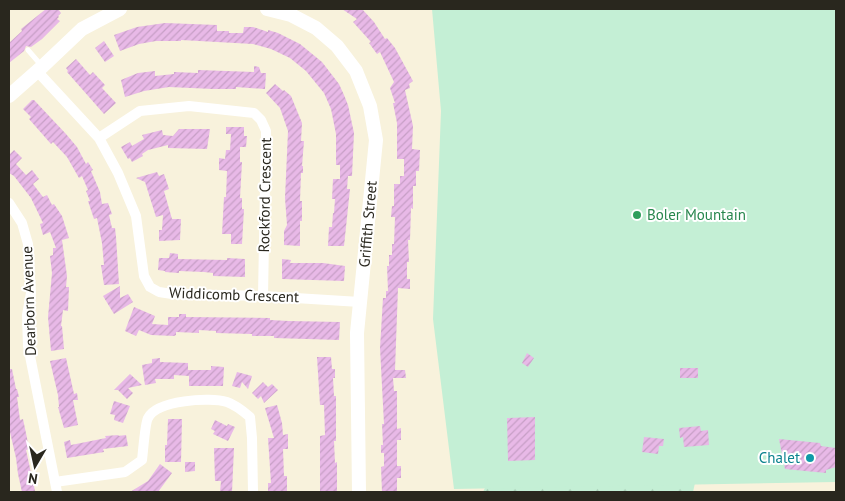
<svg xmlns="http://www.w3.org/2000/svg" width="845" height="501" font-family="'PT Sans',sans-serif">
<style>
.forest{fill:url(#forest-firs)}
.garden{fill:#c4efd5}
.building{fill:url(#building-hatch)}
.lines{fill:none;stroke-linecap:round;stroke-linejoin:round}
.lane{stroke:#fff;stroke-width:5}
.street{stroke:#fff;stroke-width:10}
.secondary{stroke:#fff;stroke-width:14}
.leisure-dot{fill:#2e9e5b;stroke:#fff;stroke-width:2}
.culture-dot{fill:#0f9aa8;stroke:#fff;stroke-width:2}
.labels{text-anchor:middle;stroke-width:4;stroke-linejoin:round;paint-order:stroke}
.street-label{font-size:15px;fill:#29271e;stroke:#fff}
.leisure-label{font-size:15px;fill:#27864d;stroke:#fff;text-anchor:start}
.culture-label{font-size:15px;fill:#0d838f;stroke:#fff;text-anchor:end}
</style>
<defs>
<pattern id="forest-firs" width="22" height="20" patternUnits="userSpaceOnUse" patternTransform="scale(1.25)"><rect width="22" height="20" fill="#c4efd5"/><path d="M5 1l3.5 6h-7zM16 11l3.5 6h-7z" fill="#a8cdb6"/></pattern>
<pattern id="building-hatch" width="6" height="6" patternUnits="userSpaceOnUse" patternTransform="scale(1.25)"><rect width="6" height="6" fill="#e8b9e7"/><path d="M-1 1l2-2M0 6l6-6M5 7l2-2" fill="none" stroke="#c79fc6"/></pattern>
</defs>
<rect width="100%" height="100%" fill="#f8f2dc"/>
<path class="forest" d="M494,469L695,483L693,492H483Z"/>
<path class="garden" d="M432,9H836V482L454,489L433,319L441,111Z"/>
<path class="building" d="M46,9H58L61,13L58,16L59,17L57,19L60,21L42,39L31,47L26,46L24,51L9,63V43L22,31L21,29Z
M342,9H362L374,22L385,39L387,38L395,48L413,81L409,84L410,88L405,90L413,126L412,149L420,150L419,171H416V186H413V209L411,208L410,240H408L409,262H407V279H410V289L398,288L395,370H405L406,378H393L394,391H397V429L401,428V440H397V466H401V478H397V492H382L381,467L384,466V453H381V445H383L382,424H384L380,348L383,298H386V291H388L387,266H389V255H392V244H394L395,217H391L392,206H394V184H400V176H404V159H397V123L393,103H395L390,88L394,82L380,52L377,54L369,43L371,42L353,22L357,19Z
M165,23L217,25V31H229V33H243L244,27H253L268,32V30L278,33L300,44L322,62L339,84L344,95L348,105L354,133L352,176H348L347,189H350L344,246H328L329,227H332L333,213H334L335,199H332L333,179H340V165H336V134L331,109L324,93L306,71L290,58L271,49L253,44L181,40V41H156L139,44L120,51L114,35L137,27Z
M104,41L114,56L105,62L95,48Z
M76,59L90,75L93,72L105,85L102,88L116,103L104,114L67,72L68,71L66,68Z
M254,66L259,67L261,73H266L265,89L236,87V89H213L169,87L144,91L125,97L121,80L138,73L155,71V76L174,74V72L198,73V70L254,72Z
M275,84L283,91L284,90L291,96L302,123L301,141H304L302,166H303V173H301L300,201H302V221H300V246L284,245V231L287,225L285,198L288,131L280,108L266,93Z
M32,100H34L66,134L77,147L86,164L88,162L93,170L91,171L100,192L102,204L108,203L112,214L109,215L112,228H115L116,237L119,284L104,285L101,265H104L102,243L97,218L94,219L88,201H90L86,191L88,190L82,176L79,178L67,157L53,142L51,144L29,119L31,117L23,109Z
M226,127H244V136H247L246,147H240V162H242L240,198H242V209H244L242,244H231V234H222L224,197H226L227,171L219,170V158L225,159L226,150H230L231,134H226Z
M179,129H210L207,149L168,148V145L148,150L142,154L143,156L132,162L130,158L128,159L121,147L130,142L132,146L144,139L142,135L162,130L163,135L173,136Z
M14,150L22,158L16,164L26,175L32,170L39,179L33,184L43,197L47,195L52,205L54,204L62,216L69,238L62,240L67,276L66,287H69L68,311L63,310L61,326H62L64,349L51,351L48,317L52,273L50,256L53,255V248H56L50,232L43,235L40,224L43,223L31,198L14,176L9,173V155Z
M157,172L159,176L164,174L169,189L164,191L172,219H181L180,240L159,241V230H162L163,215L156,217L145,182L136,178Z
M170,253L178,254V259L227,260V258L245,259V277L213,276V273L204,272L179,271V273L165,272V271L158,270L159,258H169Z
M282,259L291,260L290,263H323L345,266L344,281L282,279Z
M120,286V298L128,294L133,302L114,314L103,296Z
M134,307L155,316L152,324L168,325V317H179V314H186V317L270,318V320L289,321L340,322L339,340L274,338V336H252V334L216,333V331L199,330V333L176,332V335L174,336L151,335L139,330L136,336L125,331Z
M527,353L534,358L528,367L522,363Z
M317,357H331L332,369H335V378H333L334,396H336V441H334L335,463L337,462V492H320V436L325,435L324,405H320Z
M66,358L74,394L77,393L78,400H73L78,425L64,428L58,407H59L58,395L50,361Z
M160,358V362L188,363V370H211V366L224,367L223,386H189V376L174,375V379H155L156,383L145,385L142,365L152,363V359Z
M680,368H698V378H680Z
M9,369H12L16,389H17L19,397H17L20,420L23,419L27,438L29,449L26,450L35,491L22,492L18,474L16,458L9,428Z
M237,372L252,376L248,389L242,382L240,388L232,386Z
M130,374L142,385L128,388L133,393L127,399L118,390H114Z
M263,382L268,387L272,384L278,390L264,403L261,396L258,399L252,393Z
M114,401L130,406L123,423L114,420L115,415L110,414Z
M277,405L282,423L283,435L288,434V449H283L284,476H287V492H268V483H271L268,438H274L265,408Z
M535,417V460L508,461L507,418Z
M168,419H182L181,462H165V445H167Z
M215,420L227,426L228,424L235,427L228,441L213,434L215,431L211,429Z
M700,426L701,431L708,430L709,445L684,447L683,437L680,438L679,428Z
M119,435L118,436L126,435L128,446L103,449L104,452L67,458L64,442L70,440L71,445L106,438L105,436Z
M644,437L664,439L663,446H659L658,454L642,452Z
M779,439L820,443L821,446L836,448V467L826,470V473L785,469Z
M214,448H234L232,492H220L221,481H215Z
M185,462H195V471L185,472Z
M160,464L172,473L158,492H130L148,481Z"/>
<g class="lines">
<path class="lane" d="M28,50L41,65"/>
<path class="street" d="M37,71L99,138L118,173L136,216L144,276L150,287L159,292L172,294L263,296L360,302
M99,138L140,111L189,106L254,113L261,120L266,131L263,296
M9,203L22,223L28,244L31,293L27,315L28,346L57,492
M55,482L125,472L142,460C143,453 145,423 148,418C157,400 210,397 227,402C236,405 243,411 250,417L252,438L253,492"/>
<path class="secondary" d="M267,9L291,15L316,28L337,46L356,71L370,106L376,140L357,333L359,492
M9,96L43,66L82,29L120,9"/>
</g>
<circle class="leisure-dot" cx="637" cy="215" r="5"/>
<circle class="culture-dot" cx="810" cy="458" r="5"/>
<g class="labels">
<g class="street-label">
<text transform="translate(265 195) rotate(-89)" y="5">Rockford Crescent</text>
<text transform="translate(368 224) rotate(-85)" y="5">Griffith Street</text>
<text transform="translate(234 295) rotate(2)" y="5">Widdicomb Crescent</text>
<text transform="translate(29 301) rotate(-92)" y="5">Dearborn Avenue</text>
</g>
<g class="leisure-label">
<text x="647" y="220">Boler Mountain</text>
</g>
<g class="culture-label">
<text x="800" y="463">Chalet</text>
</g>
</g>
<rect width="845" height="501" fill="none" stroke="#29271e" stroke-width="20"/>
<g transform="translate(35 466) rotate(189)" stroke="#ffffff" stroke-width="4" paint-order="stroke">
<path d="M0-4L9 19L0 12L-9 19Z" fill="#29271e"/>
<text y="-8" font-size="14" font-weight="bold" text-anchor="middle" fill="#29271e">N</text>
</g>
</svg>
